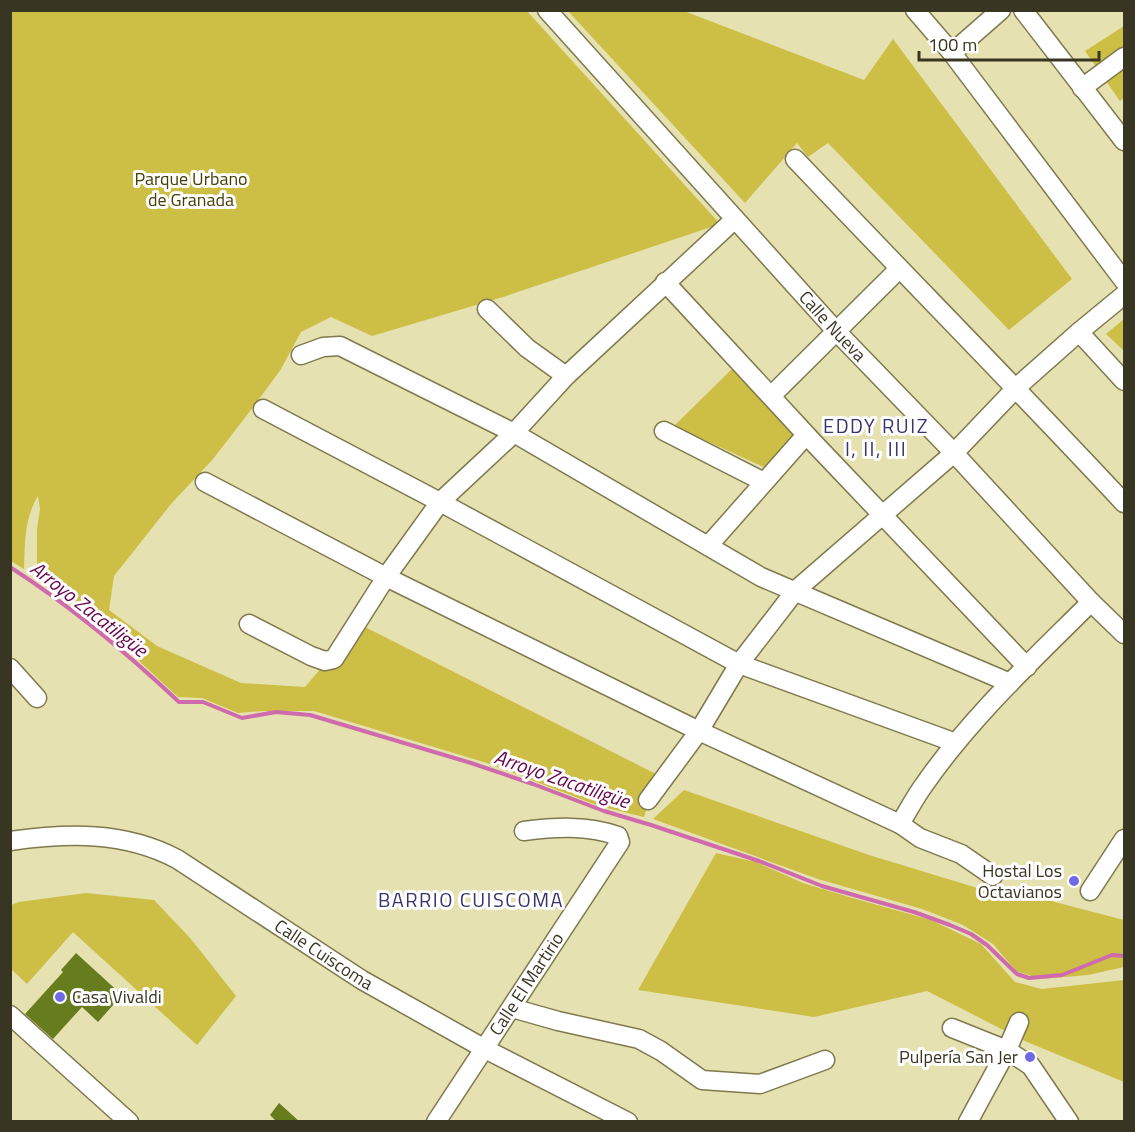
<svg xmlns="http://www.w3.org/2000/svg" width="1135" height="1132" font-family="'Titillium Web',sans-serif">
<style>
.green{fill:#cdbe45}
.lines{fill:none;stroke-linecap:round;stroke-linejoin:round}
.stream{stroke:#cf6aac;stroke-width:4}
.building{fill:#667c1d}
.minor-casing{stroke:#7f794d;stroke-width:21}
.minor{stroke:#fff;stroke-width:18}
.poi-dot{fill:#7069e4;stroke:#fff;stroke-width:2}
.labels{text-anchor:middle;stroke-width:6;stroke-linejoin:round;paint-order:stroke}
.park-label{font-size:18px;fill:#453e05;stroke:#fff}
.street-label{font-size:18px;fill:#383623;stroke:#fff}
.poi-label{font-size:18px;fill:#383623;stroke:#fff;text-anchor:end}
.neighbourhood-label{font-size:20px;letter-spacing:1.5px;fill:#373470;stroke:#fff}
.water-label{font-size:20px;font-style:italic;fill:#66054e;stroke:#fff}
</style>
<rect width="100%" height="100%" fill="#e6e1b1"/>
<path class="green" d="M11,11H527L720,224L503,297L372,336L331,317L301,332L281,369L254,406L213,459L171,504L114,576L109,610L157,646L241,683L305,687L359,624L658,775L644,817L599,806L487,763L314,711H264L238,713L202,698L178,697L108,632L110,614L107,629L37,580V529L40,509L38,496C24,519 25,543 24,569L11,561Z
M568,11H684L864,80L893,39L1072,279L1009,330L828,143L808,157L797,143L745,203Z
M1124,26V98L1120,101L1085,51Z
M1124,319V351L1106,334Z
M735,366L798,434L768,469L674,426Z
M684,790L869,855L984,890L1024,894L1124,920V967L1088,975L1041,979L1016,971L993,944L963,925L922,909L818,879L653,819Z
M716,853L756,862L803,883L849,897L931,920L981,944L1015,982L1042,989L1124,980V1082L1027,1042L927,991L814,1017L638,990Z
M86,893L154,900L191,939L236,996L197,1045L73,932L27,984L11,969V905L19,902Z"/>
<g class="lines">
<path class="stream" d="M10,567C72,607 126,652 179,702H203L242,718L276,712L310,715L471,763L533,784L604,811L651,825L759,861L822,886L914,912L950,925L971,934L987,945L1017,974L1029,978L1062,975L1112,955L1124,956"/>
</g>
<path class="building" d="M76,953L122,995L98,1022L82,1007L53,1039L25,1014L63,972L61,970Z
M279,1103L300,1122H277L270,1115Z"/>
<g class="lines">
<defs>
<g id="minor">
<path id="s1" d="M547,10L836,331L954,453L1091,602L1124,634"/>
<path d="M915,10L952,53L1124,281"/>
<path d="M1023,10L1124,141"/>
<path d="M952,53L1001,10"/>
<path d="M1082,88L1124,57"/>
<path d="M795,159C904,274 1016,387 1124,503"/>
<path d="M665,282L813,442L1027,667"/>
<path d="M487,309L527,348L566,376"/>
<path d="M1079,332L1124,381"/>
<path d="M301,355L323,347L340,346L514,433L761,577L1010,683"/>
<path d="M771,396L899,269"/>
<path d="M263,409L440,502L739,664L956,743"/>
<path d="M664,431L764,482"/>
<path d="M205,482L386,577L699,731L900,824L920,838L961,854L993,876"/>
<path d="M708,546L806,435"/>
<path d="M249,624L311,656L325,661L334,659L386,577L440,502L514,433L566,376L735,219"/>
<path d="M10,668L37,698"/>
<path d="M648,800L699,731L739,664L796,590L954,453L1017,387L1079,332L1124,295"/>
<path d="M900,824C908,811 915,797 924,785C971,717 1033,660 1091,602"/>
<path id="s2" d="M10,841C68,833 124,831 177,859L362,980L485,1049L628,1122"/>
<path d="M1090,891L1124,839"/>
<path d="M512,1008L558,1021L639,1039L661,1051L702,1080L760,1084L825,1060"/>
<path d="M10,1015L129,1122"/>
<path d="M952,1028L1007,1050L1031,1066L1069,1122"/>
<path id="s3" d="M436,1122L620,842L618,836C588,825 555,827 524,831"/>
<path d="M968,1122L1007,1050L1019,1022"/>
</g>
</defs>
<use href="#minor" class="minor-casing"/>
<use href="#minor" class="minor"/>
</g>
<g class="poi-dot">
<circle cx="1074" cy="881" r="6"/>
<circle cx="60" cy="997" r="6"/>
<circle cx="1030" cy="1057" r="6"/>
</g>
<g class="labels">
<g class="park-label">
<text x="191" y="185">Parque Urbano<tspan x="191" dy="21">de Granada</tspan></text>
</g>
<g class="street-label">
<text dy="6" stroke="none"><textPath href="#s1" startOffset="426">Calle Nueva</textPath></text>
<text dy="6" stroke="none"><textPath href="#s2" startOffset="346">Calle Cuiscoma</textPath></text>
<text dy="6" stroke="none"><textPath href="#s3" startOffset="165">Calle El Martirio</textPath></text>
</g>
<g class="poi-label">
<text x="1062" y="877">Hostal Los<tspan x="1062" dy="21">Octavianos</tspan></text>
<text x="72" y="1003" text-anchor="start">Casa Vivaldi</text>
<text x="1018" y="1063">Pulpería San Jer</text>
</g>
<g class="neighbourhood-label">
<text x="876" y="433">EDDY RUIZ<tspan x="876" dy="23">I, II, III</tspan></text>
<text x="471" y="907">BARRIO CUISCOMA</text>
</g>
<g class="water-label">
<text transform="translate(89 609) rotate(38)" y="7">Arroyo Zacatiligüe</text>
<text transform="translate(562 779) rotate(19)" y="7">Arroyo Zacatiligüe</text>
</g>
</g>
<rect width="1135" height="1132" fill="none" stroke="#383623" stroke-width="24"/>
<path d="M919 51v9h180v-9" fill="none" stroke="#383623" stroke-width="3"/>
<text x="928" y="51" font-size="18" fill="#383623" stroke="#ffffff" stroke-width="4.5" paint-order="stroke">100 m</text>
</svg>
